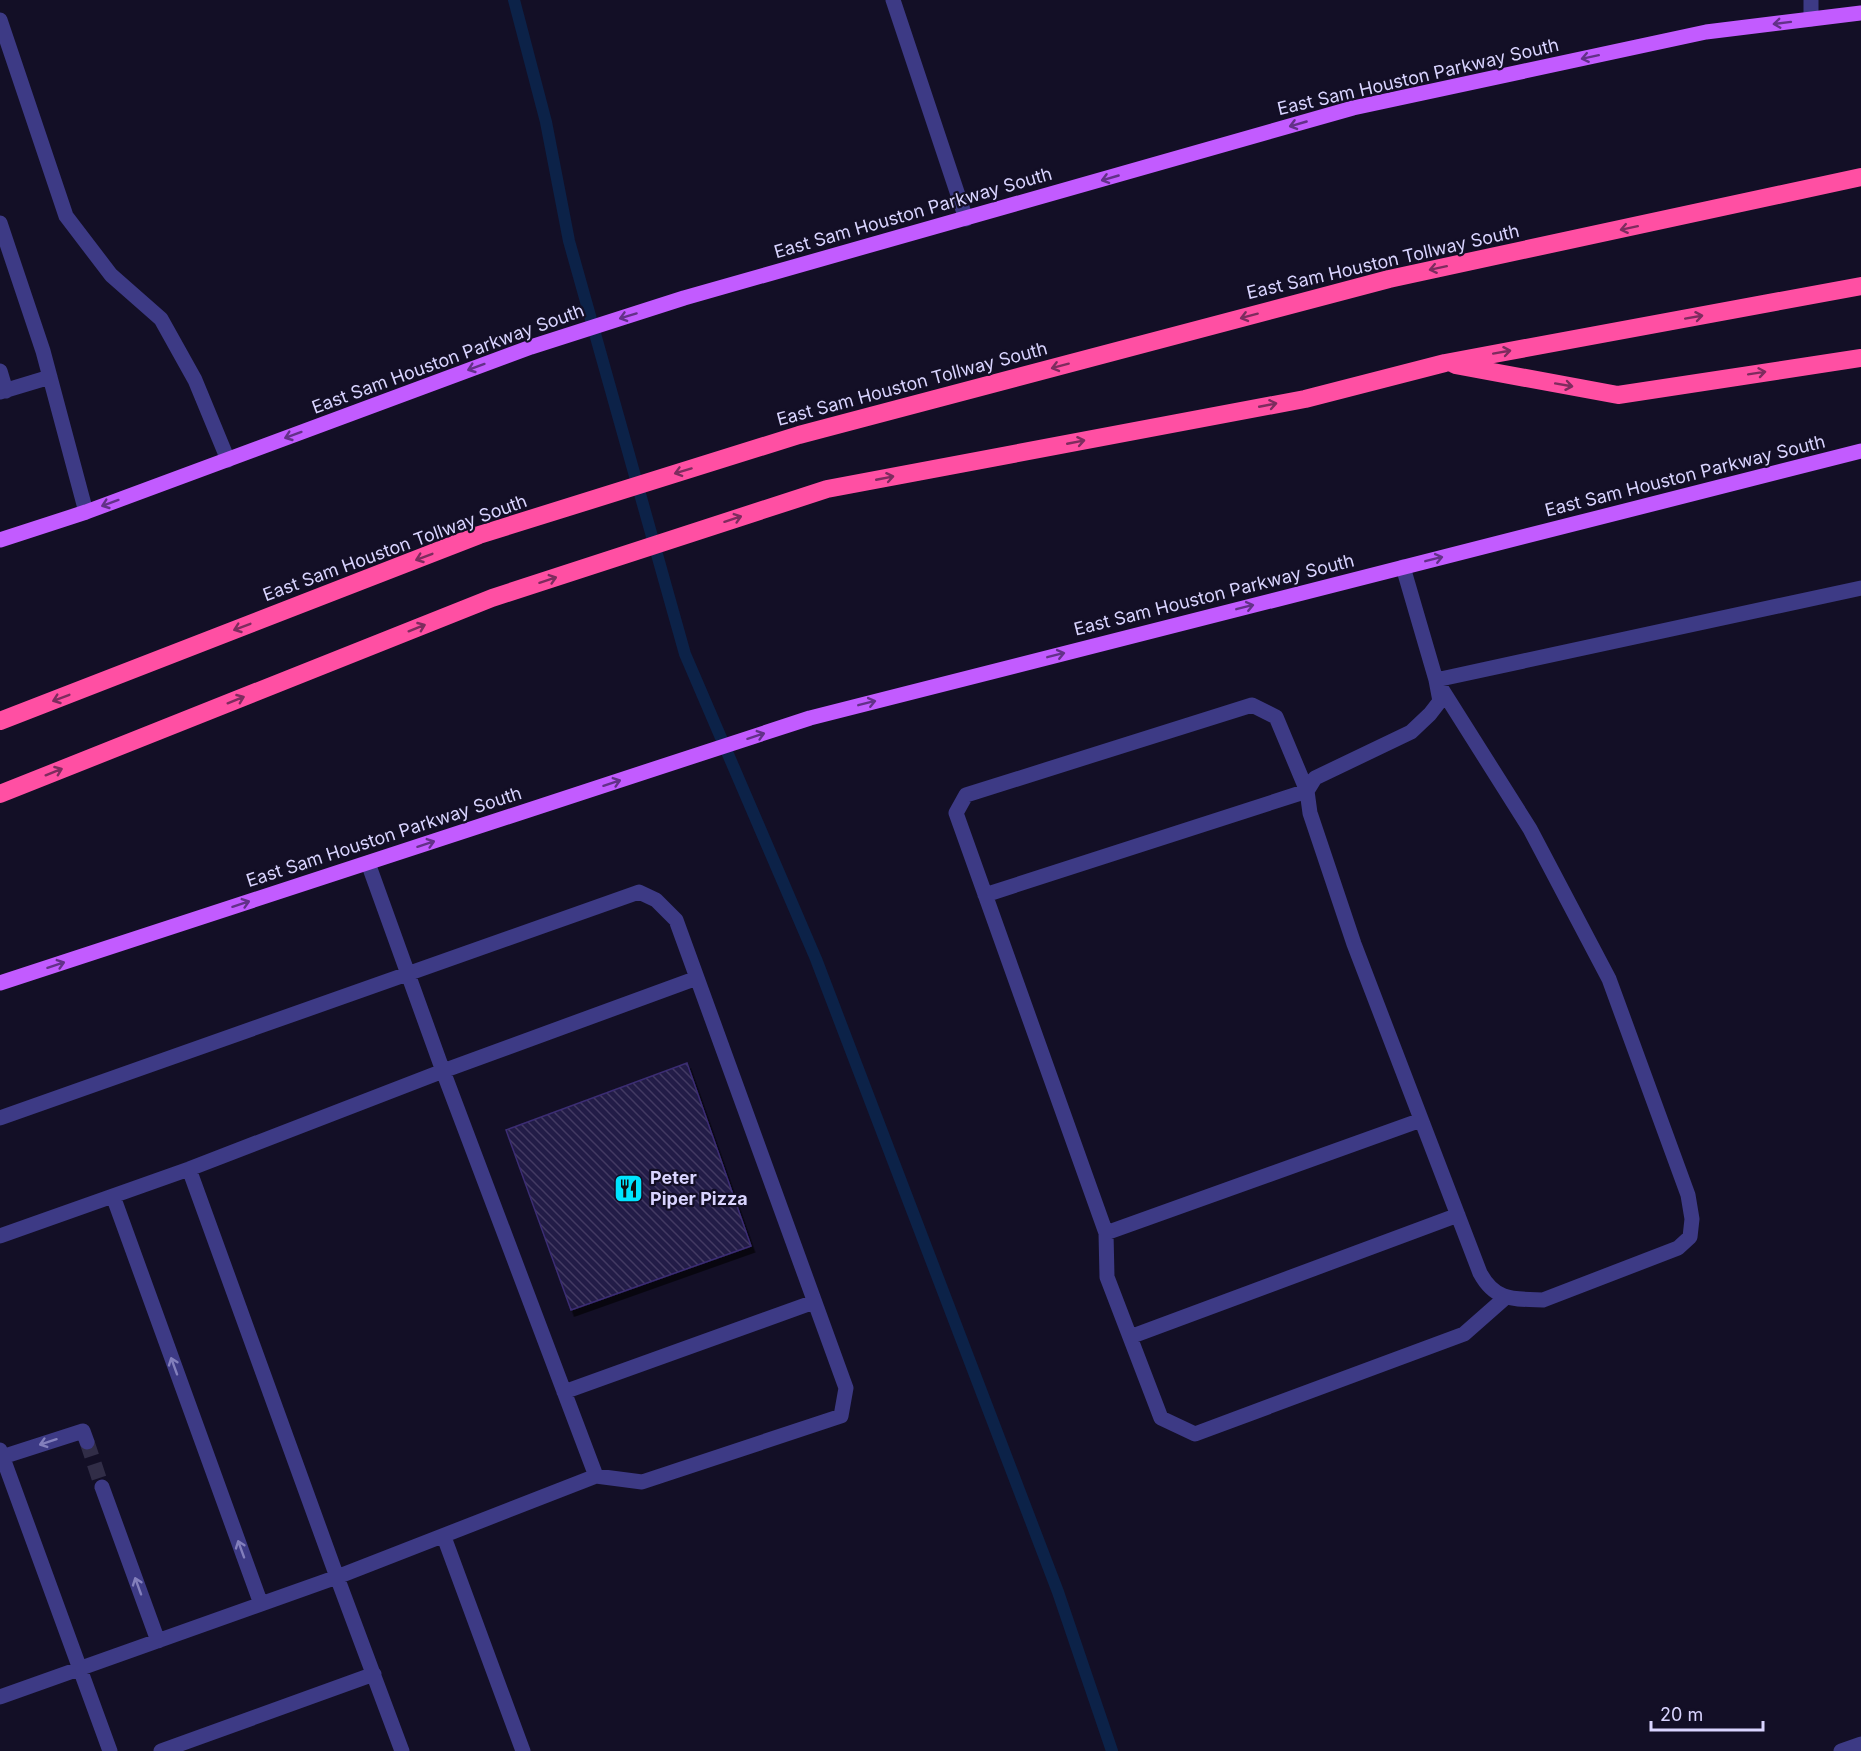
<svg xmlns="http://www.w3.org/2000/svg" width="1861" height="1751" font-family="Inter,sans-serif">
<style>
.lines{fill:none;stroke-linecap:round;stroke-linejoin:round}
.stream{stroke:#0c2248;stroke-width:12}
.building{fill:url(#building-back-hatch);stroke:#3b2d73;stroke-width:1.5;filter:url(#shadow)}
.minor-tunnel{stroke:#312d47;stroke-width:15;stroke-dasharray:15 8;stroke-linecap:butt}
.minor{stroke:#3d3a85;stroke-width:15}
.major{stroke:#c25bff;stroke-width:15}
.highway{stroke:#ff4fa3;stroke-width:18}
.oneway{stroke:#623188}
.oneway2{stroke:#7d2c5e}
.oneway3{stroke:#837fbc}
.labels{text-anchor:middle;stroke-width:4.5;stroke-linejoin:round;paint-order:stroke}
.street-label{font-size:18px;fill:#d9d4ff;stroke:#130f26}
.poi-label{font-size:18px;font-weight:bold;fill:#d9d4ff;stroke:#130f26;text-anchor:start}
</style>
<defs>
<pattern id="building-back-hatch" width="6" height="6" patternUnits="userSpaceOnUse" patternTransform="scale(1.5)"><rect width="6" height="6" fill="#241b47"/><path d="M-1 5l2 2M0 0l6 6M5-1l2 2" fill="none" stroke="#433b63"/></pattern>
<filter id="shadow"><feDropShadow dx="3.5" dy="6" stdDeviation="0" flood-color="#0009"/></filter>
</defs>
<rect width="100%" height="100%" fill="#130f26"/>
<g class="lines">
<path class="stream" d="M514,0L546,122L569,241L685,654L816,959L1058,1592L1112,1751"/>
</g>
<path class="building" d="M687,1063L751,1246L571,1310L506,1130Z"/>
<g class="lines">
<path class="minor-tunnel" d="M87,1442L102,1487"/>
<path class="minor" d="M893,0L966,219
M1811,19V0
M0,20L66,216L111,275L161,319L195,380L228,460
M0,223L43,351L86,512
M0,371L6,391
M0,392L50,377
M1403,567L1436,680L1440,701L1430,714L1411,732L1315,778L1307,791L1310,813L1354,944L1480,1273C1495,1301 1513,1299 1543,1300L1678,1248L1690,1237L1692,1219L1688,1195L1609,979L1530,829L1436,680L1861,588
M985,895L1307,791L1276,717L1252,705L966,795L956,813L1106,1233L1421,1120
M0,1118L639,892L656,900L676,920L846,1388L841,1416L642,1482L596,1476L337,1577L402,1751
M113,1196L261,1604
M1106,1233L1107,1277L1161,1418L1195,1434L1464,1334L1506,1297
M0,1236L189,1169L443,1071L368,863
M1130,1337L1458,1215
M564,1392L814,1302
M0,1450L110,1751
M2,1457L83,1431L87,1442
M596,1476L443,1071L697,978
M102,1487L158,1641
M444,1537L523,1751
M0,1697L337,1577L189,1169
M161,1751L374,1674
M1841,1751L1861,1744"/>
<path class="major" d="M0,540L86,512L531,347L684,298L1353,108L1706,32L1861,13
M0,983L810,718L1861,451"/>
<path class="highway" d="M1455,365L1618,395L1861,358
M0,721L479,535L799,435L1389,279L1861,177
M0,794L492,598L827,489L1305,399L1445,363L1861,286"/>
</g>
<defs><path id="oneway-shaft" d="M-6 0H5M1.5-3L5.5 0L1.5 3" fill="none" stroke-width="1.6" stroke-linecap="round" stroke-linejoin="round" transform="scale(1.5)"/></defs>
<g class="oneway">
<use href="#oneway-shaft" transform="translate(1782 23) rotate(173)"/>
<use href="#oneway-shaft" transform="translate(1590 57) rotate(168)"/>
<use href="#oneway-shaft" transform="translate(1298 124) rotate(164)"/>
<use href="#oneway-shaft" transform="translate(1110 178) rotate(164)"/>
<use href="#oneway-shaft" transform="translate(628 316) rotate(163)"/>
<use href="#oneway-shaft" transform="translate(476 367) rotate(160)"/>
<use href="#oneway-shaft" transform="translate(293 435) rotate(160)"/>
<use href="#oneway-shaft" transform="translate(110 503) rotate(160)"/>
<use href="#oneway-shaft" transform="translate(1434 559) rotate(-14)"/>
<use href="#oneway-shaft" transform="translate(1245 607) rotate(-14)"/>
<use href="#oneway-shaft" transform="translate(1056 655) rotate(-14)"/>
<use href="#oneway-shaft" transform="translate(867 703) rotate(-14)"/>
<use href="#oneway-shaft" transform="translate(756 736) rotate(-18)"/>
<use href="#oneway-shaft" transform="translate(612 783) rotate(-18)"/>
<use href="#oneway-shaft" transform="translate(426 844) rotate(-18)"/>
<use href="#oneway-shaft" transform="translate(241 904) rotate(-18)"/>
<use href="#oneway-shaft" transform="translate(56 965) rotate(-18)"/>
</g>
<g class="oneway2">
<use href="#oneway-shaft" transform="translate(1629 228) rotate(168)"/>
<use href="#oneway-shaft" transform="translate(1438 268) rotate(168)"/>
<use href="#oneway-shaft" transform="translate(1249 316) rotate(165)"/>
<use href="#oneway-shaft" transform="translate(1694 317) rotate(-10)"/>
<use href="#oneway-shaft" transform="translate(1502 352) rotate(-10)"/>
<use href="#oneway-shaft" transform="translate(1060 366) rotate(165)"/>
<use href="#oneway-shaft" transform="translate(1757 373) rotate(-9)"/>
<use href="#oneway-shaft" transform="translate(1564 385) rotate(10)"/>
<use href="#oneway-shaft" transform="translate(1268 405) rotate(-11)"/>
<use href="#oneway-shaft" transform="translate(1076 442) rotate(-11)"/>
<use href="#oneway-shaft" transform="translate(683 471) rotate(163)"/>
<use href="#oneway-shaft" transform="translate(885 478) rotate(-11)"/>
<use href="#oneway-shaft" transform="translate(733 519) rotate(-18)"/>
<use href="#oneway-shaft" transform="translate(424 557) rotate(159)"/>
<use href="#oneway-shaft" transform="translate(548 580) rotate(-18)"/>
<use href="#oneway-shaft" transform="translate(242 627) rotate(159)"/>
<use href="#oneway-shaft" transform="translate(417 628) rotate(-22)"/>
<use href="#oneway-shaft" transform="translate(61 698) rotate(159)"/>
<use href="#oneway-shaft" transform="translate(236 700) rotate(-22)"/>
<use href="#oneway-shaft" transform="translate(54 772) rotate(-22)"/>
</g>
<g class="oneway3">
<use href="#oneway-shaft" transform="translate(174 1366) rotate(-110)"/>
<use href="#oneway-shaft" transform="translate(48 1442) rotate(162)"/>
<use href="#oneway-shaft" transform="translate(241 1549) rotate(-110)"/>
<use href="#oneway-shaft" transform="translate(138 1586) rotate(-110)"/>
</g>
<defs>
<symbol id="restaurant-square" viewBox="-11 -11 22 22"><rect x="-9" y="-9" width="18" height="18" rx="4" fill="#00e5ff" stroke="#130f26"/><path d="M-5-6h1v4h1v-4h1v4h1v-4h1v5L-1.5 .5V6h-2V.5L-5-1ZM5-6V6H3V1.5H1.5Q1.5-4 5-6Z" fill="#111"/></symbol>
</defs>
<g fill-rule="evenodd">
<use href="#restaurant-square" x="612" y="1172" width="33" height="33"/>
</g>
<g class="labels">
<g class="street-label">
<text transform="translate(1418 77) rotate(-13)" y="6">East Sam Houston Parkway South</text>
<text transform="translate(913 213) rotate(-16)" y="6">East Sam Houston Parkway South</text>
<text transform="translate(1383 262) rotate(-13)" y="6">East Sam Houston Tollway South</text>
<text transform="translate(448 359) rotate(-20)" y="6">East Sam Houston Parkway South</text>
<text transform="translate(912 384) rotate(-15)" y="6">East Sam Houston Tollway South</text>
<text transform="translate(1685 476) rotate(-14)" y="6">East Sam Houston Parkway South</text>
<text transform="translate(395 548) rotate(-20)" y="6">East Sam Houston Tollway South</text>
<text transform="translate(1214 595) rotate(-14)" y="6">East Sam Houston Parkway South</text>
<text transform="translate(384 837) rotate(-18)" y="6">East Sam Houston Parkway South</text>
</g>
<g class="poi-label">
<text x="650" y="1184">Peter<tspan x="650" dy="21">Piper Pizza</tspan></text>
</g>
</g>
<path d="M1651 1721v9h112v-9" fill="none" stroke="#d9d4ff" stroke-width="3"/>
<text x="1660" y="1721" font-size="18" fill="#d9d4ff" stroke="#130f26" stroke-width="4.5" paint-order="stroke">20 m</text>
</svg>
